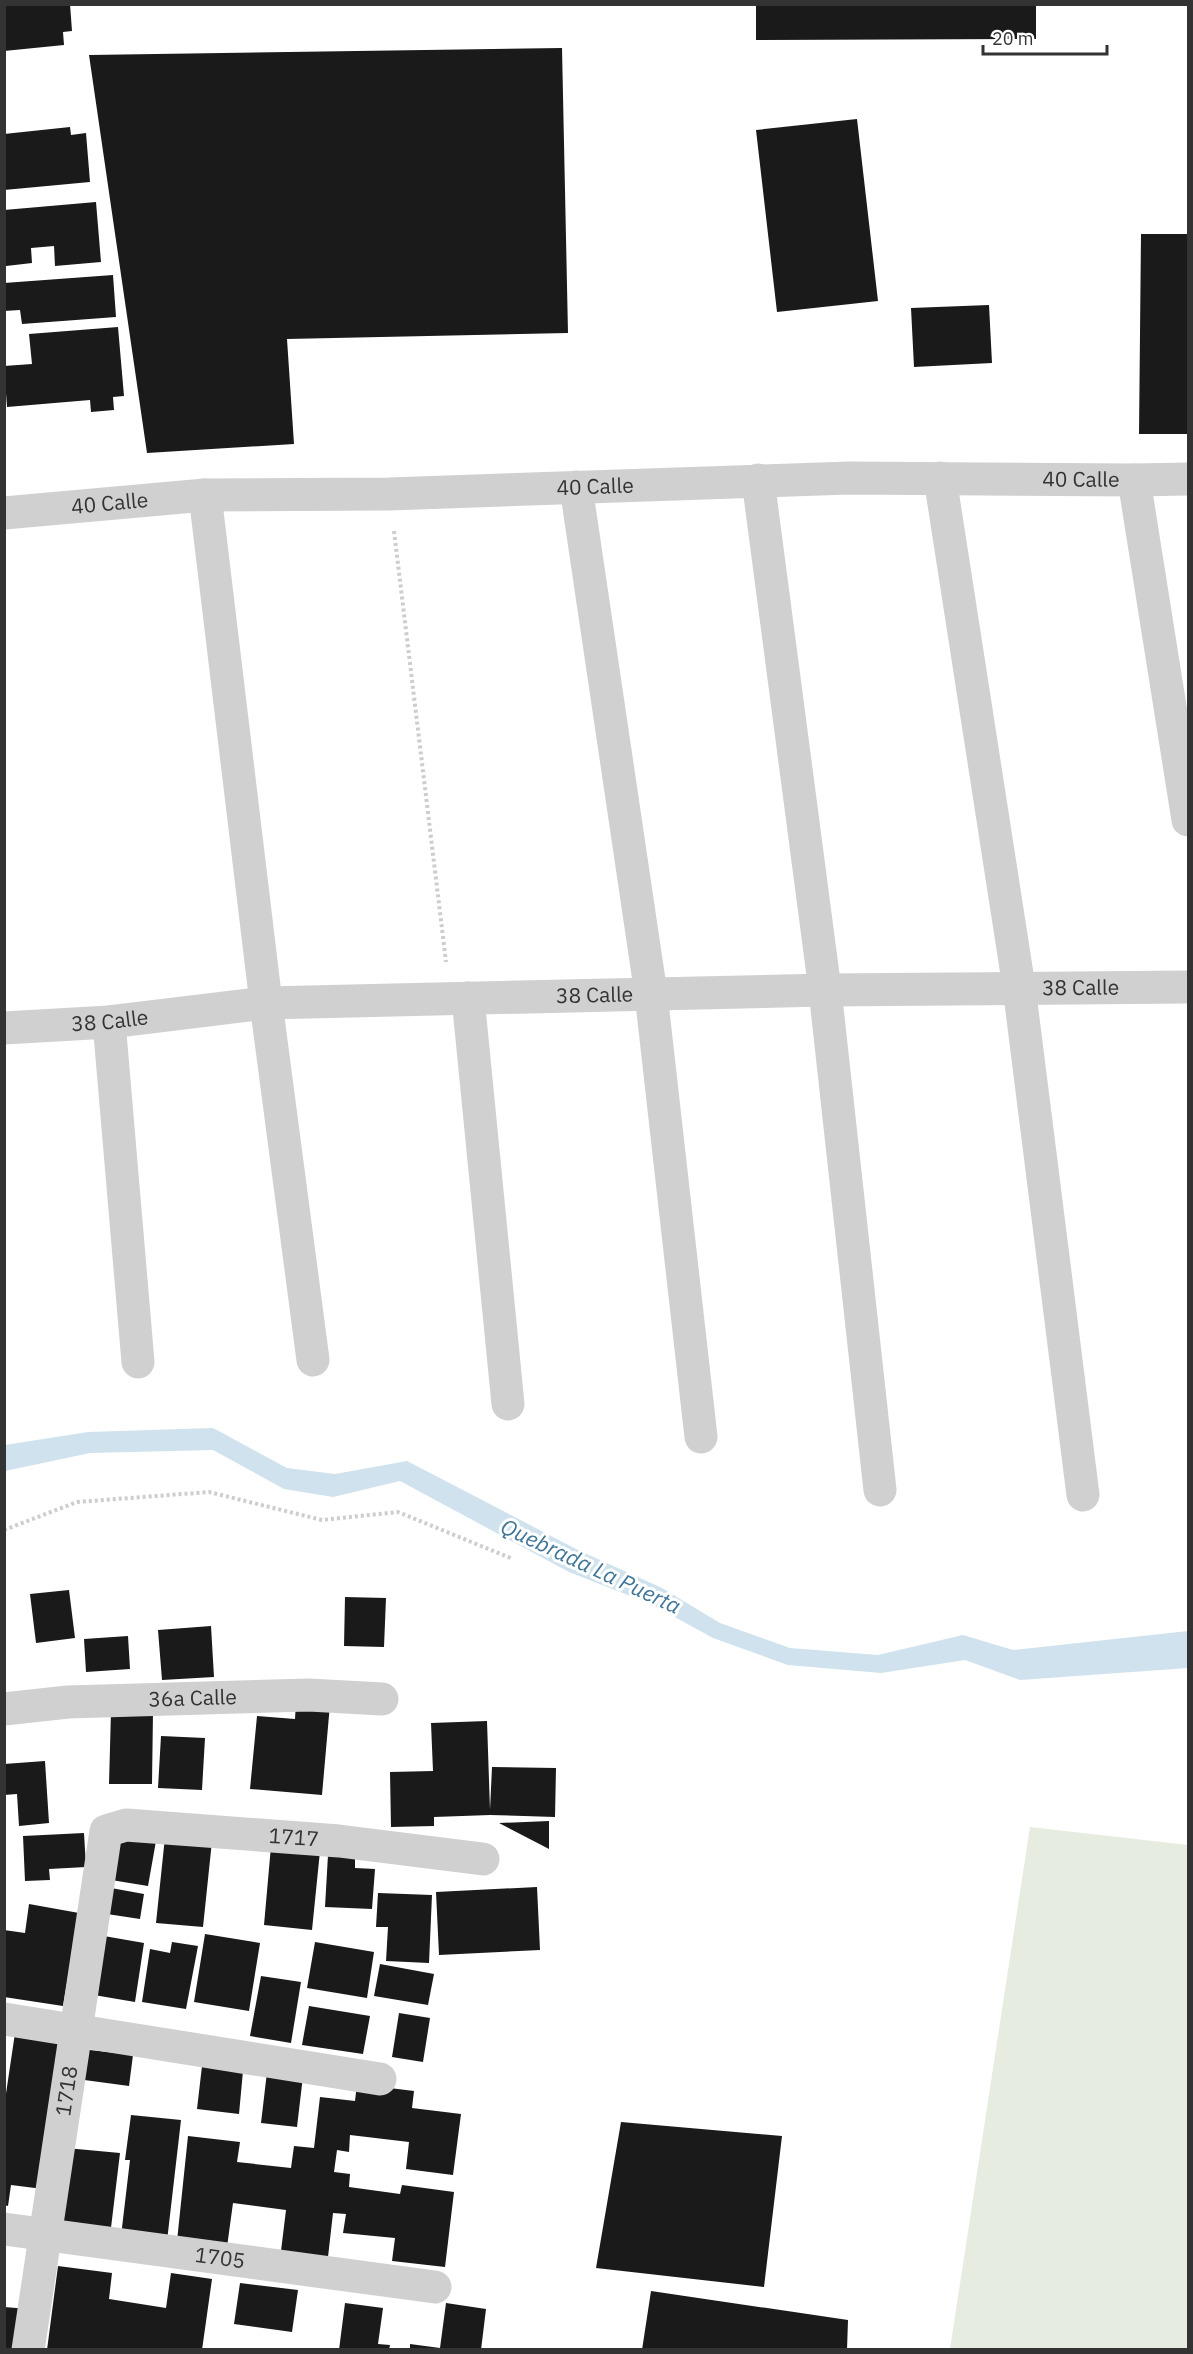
<svg xmlns="http://www.w3.org/2000/svg" width="1193" height="2354" font-family="'IBM Plex Sans',sans-serif">
<style>
.green{fill:#e6ecdf}
.water{fill:#cfe2ee}
.building{fill:#1a1a1a}
.lines{fill:none;stroke-linecap:round;stroke-linejoin:round}
.path{stroke:#cdcdcd;stroke-width:4;stroke-dasharray:3 3;stroke-linecap:butt}
.minor{stroke:#d0d0d0;stroke-width:33}
.labels{text-anchor:middle;stroke-width:6;stroke-linejoin:round;paint-order:stroke}
.street-label{font-size:21px;fill:#333;stroke:#fff}
.water-label{font-size:22px;font-style:italic;fill:#3f7597;stroke:#fff}
</style>
<rect width="100%" height="100%" fill="#fff"/>
<path class="green" d="M1030,1827L1188,1845V2349H950Z"/>
<path class="water" d="M213,1428L287,1468L335,1474L407,1461L578,1550L662,1588L720,1623L790,1648L878,1655L963,1635L1013,1650L1188,1631V1668L1020,1680L965,1660L881,1673L788,1665L713,1638L651,1604L569,1572L400,1481L333,1497L284,1489L213,1450L90,1453L5,1471V1445L88,1432Z"/>
<path class="building" d="M4,4H70L72,31L63,32L64,45L4,51Z
M756,4H1036V39L756,40Z
M562,48L568,333L287,339L294,444L147,453L89,55Z
M857,119L878,301L777,312L756,130Z
M70,127L71,135L86,133L90,182L4,190V134Z
M96,202L101,262L55,266L54,246L31,248L32,263L6,266L4,210Z
M1141,234H1188V434H1139Z
M113,275L116,317L22,324L20,310L4,311V283Z
M989,305L992,363L914,367L911,308Z
M118,327L124,396L113,397L114,410L91,412L90,400L7,407L4,366L32,364L29,334Z
M69,1590L75,1638L36,1643L30,1594Z
M345,1597L386,1598L384,1647L344,1646Z
M211,1626L214,1677L162,1680L158,1630Z
M128,1636L130,1669L86,1672L84,1639Z
M296,1702L330,1704L322,1795L250,1789L257,1716L295,1719Z
M111,1711L153,1712L152,1784H109Z
M487,1721L490,1810L492,1767L556,1768L555,1817L490,1815L434,1817V1826L391,1827L390,1772L433,1771L431,1723Z
M161,1736L205,1738L202,1790L158,1788Z
M45,1761L49,1823L19,1826L17,1794L4,1795V1764Z
M549,1821V1849L499,1823Z
M84,1833L86,1867L49,1869L50,1880L25,1881L23,1836Z
M113,1834L156,1841L148,1886L105,1879Z
M165,1837L212,1841L203,1927L156,1923Z
M271,1846L320,1851L312,1930L264,1925Z
M328,1855L355,1856V1868L375,1869L372,1909L325,1907Z
M537,1887L540,1950L439,1955L436,1892Z
M111,1888L144,1894L140,1919L107,1914Z
M378,1893L432,1895L429,1963L386,1961L388,1927H376Z
M29,1904L79,1913L63,2006L4,1997V1930L25,1933Z
M205,1934L260,1943L249,2011L194,2002Z
M104,1936L144,1943L135,2002L94,1995Z
M172,1942L198,1946L186,2009L142,2002L150,1949L170,1953Z
M315,1942L374,1952L367,1998L307,1988Z
M380,1964L434,1974L428,2005L374,1996Z
M261,1976L301,1982L291,2043L250,2036Z
M309,2006L370,2016L363,2054L302,2045Z
M399,2013L430,2018L423,2062L392,2057Z
M15,2033L65,2040L43,2189L11,2185L8,2206L4,2205V2107Z
M81,2049L133,2055L129,2086L77,2079Z
M202,2066L243,2071L239,2114L197,2109Z
M267,2072L303,2076L297,2127L261,2123Z
M357,2084L414,2091L412,2108L461,2114L453,2175L406,2169L409,2142L350,2135L349,2152L337,2150L334,2172L350,2174L349,2187L400,2194L402,2185L454,2192L445,2267L392,2261L395,2238L343,2233L346,2214L333,2213L328,2257L281,2251L286,2210L233,2203L227,2247L177,2241L188,2136L240,2142L237,2162L291,2168L294,2146L314,2148L320,2097L355,2101Z
M131,2115L181,2120L167,2241L121,2236L130,2160H125Z
M621,2122L782,2136L764,2287L596,2268Z
M66,2148L120,2153L110,2236L56,2230Z
M58,2266L112,2273L109,2299L166,2308L171,2273L212,2279L202,2350H47Z
M240,2283L298,2290L292,2332L234,2324Z
M651,2291L848,2320L847,2350H642Z
M345,2303L383,2308L378,2344L390,2345L389,2350H339Z
M446,2303L486,2309L481,2350H410V2344L440,2348Z
M4,2307L29,2309L24,2350H4Z"/>
<g class="lines">
<path class="path" d="M394,531L446,962
M4,1530L77,1502L209,1492L322,1520L398,1512L513,1559"/>
<g class="minor">
<path d="M940,478L1019,987L1083,1495"/>
<path d="M758,480L825,990L880,1490"/>
<path d="M1134,480L1188,820"/>
<path d="M576,487L651,994L701,1437"/>
<path d="M205,495L266,1003L313,1360"/>
<path id="s1" d="M4,513L205,495L389,494L849,478L1134,480L1188,479"/>
<path d="M468,998L508,1404"/>
<path d="M109,1022L138,1362"/>
<path id="s2" d="M4,1028L109,1022L266,1003L825,990L1188,987"/>
<path id="s3" d="M4,1709L68,1702L309,1695L382,1699"/>
<path d="M4,2019L380,2079"/>
<path id="s4" d="M4,2229L435,2287"/>
<path id="s5" d="M28,2350L106,1831L126,1825L339,1841L483,1859"/>
</g>
</g>
<g class="labels">
<g class="street-label">
<text dy="7" stroke="none"><textPath href="#s1" startOffset="1078">40 Calle</textPath></text>
<text dy="7" stroke="none"><textPath href="#s1" startOffset="592">40 Calle</textPath></text>
<text dy="7" stroke="none"><textPath href="#s1" startOffset="106">40 Calle</textPath></text>
<text dy="7" stroke="none"><textPath href="#s2" startOffset="1078">38 Calle</textPath></text>
<text dy="7" stroke="none"><textPath href="#s2" startOffset="592">38 Calle</textPath></text>
<text dy="7" stroke="none"><textPath href="#s2" startOffset="106">38 Calle</textPath></text>
<text dy="7" stroke="none"><textPath href="#s3" startOffset="189">36a Calle</textPath></text>
<text dy="7" stroke="none"><textPath href="#s5" startOffset="714">1717</textPath></text>
<text dy="7" stroke="none"><textPath href="#s5" startOffset="262">1718</textPath></text>
<text dy="7" stroke="none"><textPath href="#s4" startOffset="218">1705</textPath></text>
</g>
<g class="water-label">
<text transform="translate(591 1566) rotate(25)" y="8">Quebrada La Puerta</text>
</g>
</g>
<rect width="1193" height="2354" fill="none" stroke="#333333" stroke-width="12"/>
<path d="M983 45v9h124v-9" fill="none" stroke="#333333" stroke-width="3"/>
<text x="992" y="45" font-size="18" fill="#333333" stroke="#ffffff" stroke-width="4.5" paint-order="stroke">20 m</text>
</svg>
